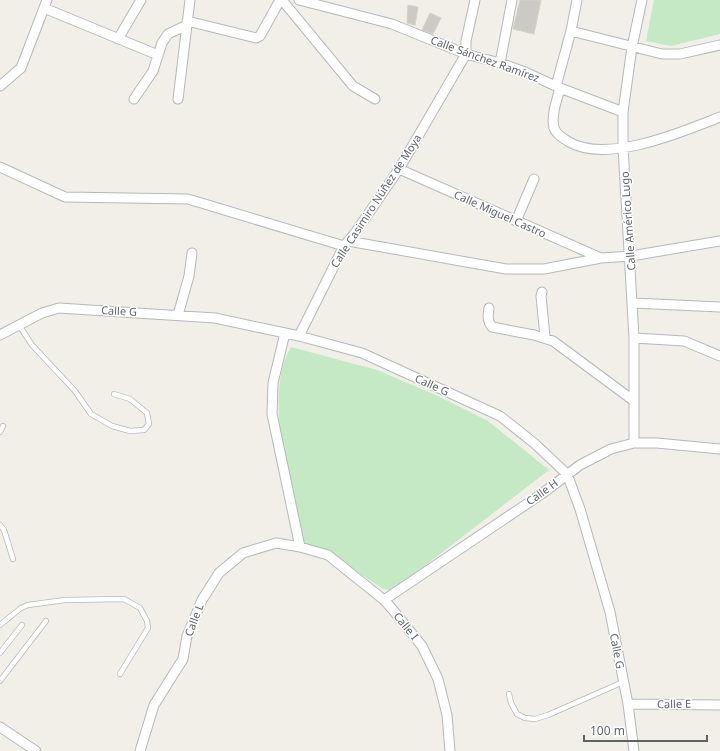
<svg xmlns="http://www.w3.org/2000/svg" width="720" height="751" font-family="'Noto Sans',sans-serif">
<style>
.green{fill:#c5e8c5}
.building{fill:#cccac5;stroke:#d6d1c6}
.lines{fill:none;stroke-linecap:round;stroke-linejoin:round}
.service-casing{stroke:#b5b8bc;stroke-width:6}
.minor-casing{stroke:#b5b8bc;stroke-width:11}
.service{stroke:#fff;stroke-width:4.5}
.minor{stroke:#fff;stroke-width:9}
.labels{text-anchor:middle;stroke-width:3;stroke-linejoin:round;paint-order:stroke}
.street-label{font-size:11px;fill:#5f6368;stroke:#fff}
</style>
<rect width="100%" height="100%" fill="#f1efe8"/>
<path class="green" d="M654,0H720V34L671,46L646,41Z
M291,347L377,370L436,395L488,421L549,470L392,591L383,589L331,554L302,545C292,492 262,395 291,347Z"/>
<path class="building" d="M520,0H541L534,34L513,29Z
M408,5L418,7L415,25L407,23Z
M430,13L441,18L433,34L422,30Z"/>
<g class="lines">
<defs>
<path id="service" d="M19,325L32,345L75,391L91,414L112,426L130,431L144,430L149,424L147,413L130,399L114,394
M0,432L3,426
M0,525L4,530L13,559
M0,625L21,608L28,605L65,600L124,599L140,608L147,621L148,628L120,674
M0,653L22,625
M0,681L46,621
M509,694L511,703L517,714L525,718L535,719L548,715L623,682"/>
<path id="minor" d="M282,0L353,86L375,99
M299,0L392,24L466,54L500,63L525,72L560,88L623,112
M44,8L158,55
M187,21L256,38L260,36L280,0
M571,31L662,54H680L720,45
M118,39L141,0
M500,63L512,0
M0,86L21,68L47,0
M556,86L571,31L577,0
M560,88C557,100 551,115 554,128C556,134 564,139 569,142C607,164 682,132 720,117
M134,99L153,71L162,43L168,34L187,25
M178,99L190,0
M0,167L65,197L188,199L344,246
M399,169L601,258
M516,221L534,179
M348,241L506,269H544L601,258L631,256L720,241
M542,292L541,296L545,337
M633,303L720,307
M489,308C488,315 487,321 492,327L534,335L553,341L634,401
M178,315L189,276L192,253
M285,333L273,383L272,414L300,547
M0,335L42,313L59,308L215,318L299,336L362,353L500,416L534,443L567,474L580,509L610,612L628,704L634,751
M299,336L344,246L355,233L399,169L466,54V41L475,0
M634,338L684,341L720,356
M634,443V338L623,147V112L632,47L642,0
M384,600L543,493L580,465L611,449L634,443H657L720,449
M628,704L720,705
M0,727L36,751
M140,751L154,705L183,659L187,636L202,600L219,573L243,553L276,543L300,547L328,555L384,600L393,610L422,646L438,679L447,715L450,751"/>
</defs>
<use href="#service" class="service-casing"/>
<use href="#minor" class="minor-casing"/>
<use href="#service" class="service"/>
<use href="#minor" class="minor"/>
</g>
<g class="labels">
<g class="street-label">
<text transform="translate(485 59) rotate(20)" y="4">Calle Sánchez Ramírez</text>
<text transform="translate(376 201) rotate(-57)" y="4">Calle Casimiro Núñez de Moya</text>
<text transform="translate(500 214) rotate(24)" y="4">Calle Miguel Castro</text>
<text transform="translate(628 221) rotate(-94)" y="4">Calle Américo Lugo</text>
<text transform="translate(119 311) rotate(3)" y="4">Calle G</text>
<text transform="translate(432 385) rotate(24)" y="4">Calle G</text>
<text transform="translate(542 492) rotate(-36)" y="4">Calle H</text>
<text transform="translate(194 620) rotate(-69)" y="4">Calle L</text>
<text transform="translate(406 626) rotate(51)" y="4">Calle I</text>
<text transform="translate(617 651) rotate(79)" y="4">Calle G</text>
<text transform="translate(674 704) rotate(-1)" y="4">Calle E</text>
</g>
</g>
<path d="M584 735v6h123v-6" fill="none" stroke="#5f6368" stroke-width="2"/>
<text x="590" y="735" font-size="12" fill="#5f6368" stroke="#ffffff" stroke-width="3" paint-order="stroke">100 m</text>
</svg>
